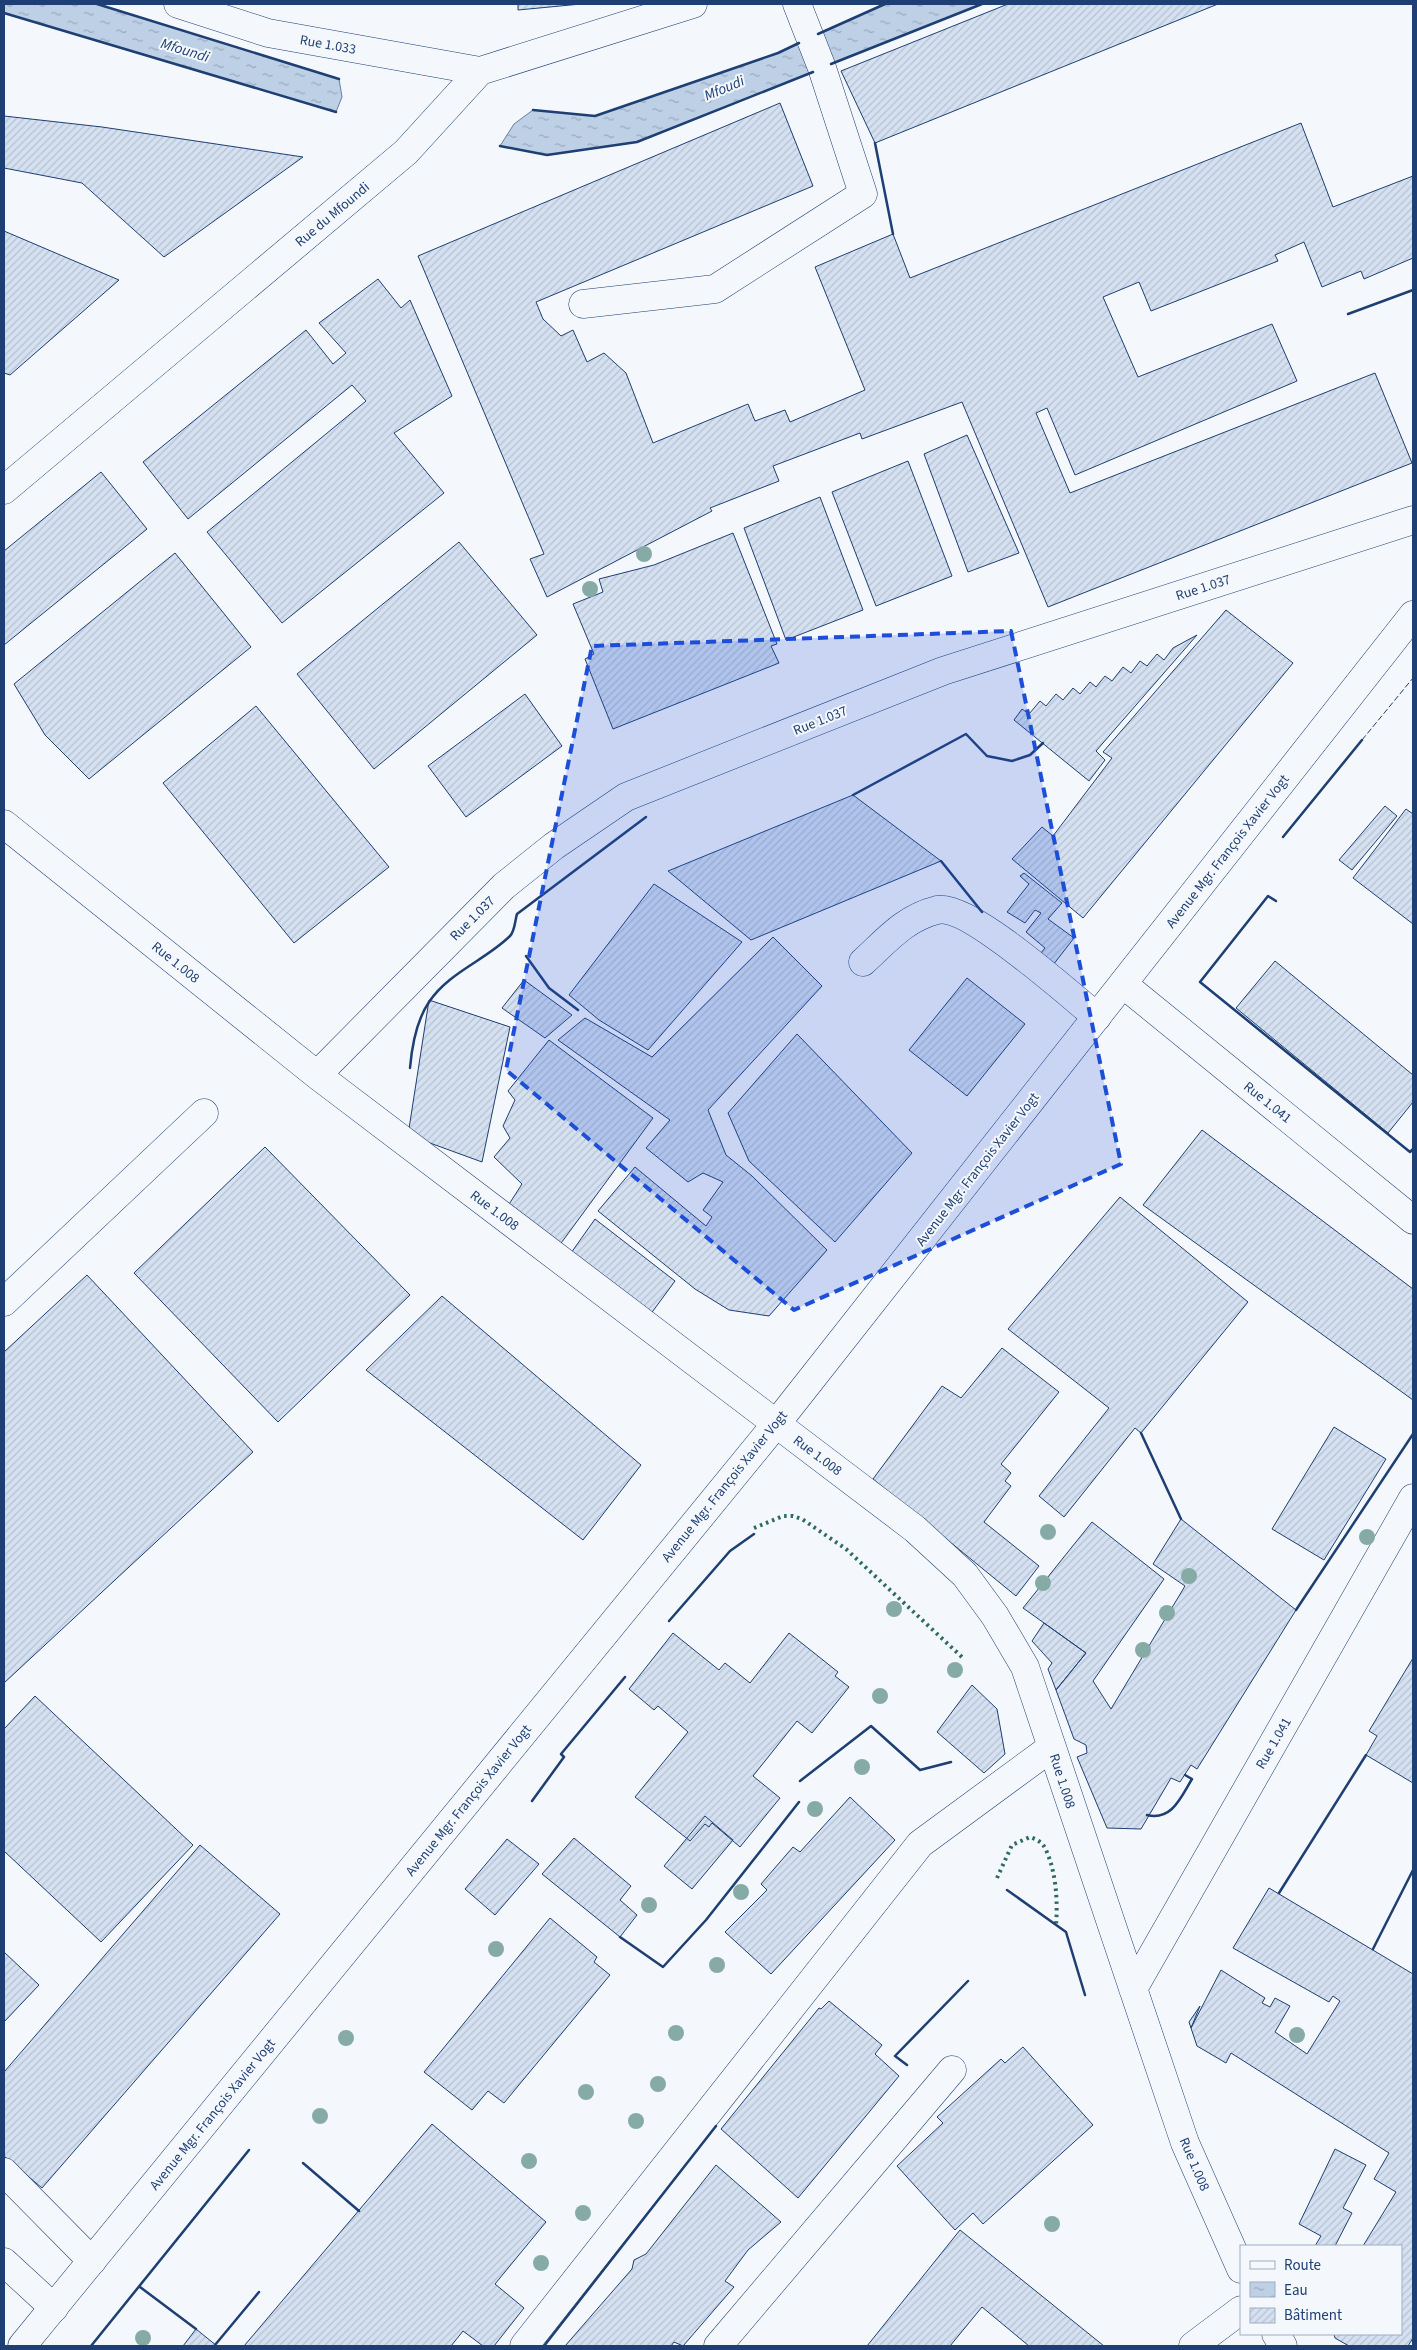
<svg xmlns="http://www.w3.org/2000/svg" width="1417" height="2350" font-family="'Source Sans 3',sans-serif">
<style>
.water{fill:url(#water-ripples);stroke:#687fa3}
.building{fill:url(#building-hatch);stroke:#1d3f73}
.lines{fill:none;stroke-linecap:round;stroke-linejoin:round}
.minor-casing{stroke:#1d3f73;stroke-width:29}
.major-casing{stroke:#1d3f73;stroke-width:29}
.minor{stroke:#f4f7fb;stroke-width:28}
.major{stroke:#f4f7fb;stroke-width:28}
.hedge{stroke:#2c6c60;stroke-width:4;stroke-dasharray:2.5 4;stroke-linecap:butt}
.fence{stroke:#1d3f73;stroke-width:1;stroke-dasharray:6 2.5;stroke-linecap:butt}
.wall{stroke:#1d3f73;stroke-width:2.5}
.tree{fill:#86aba6}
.marked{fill:#1d4ed8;fill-opacity:0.2;stroke:#1d4ed8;stroke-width:4;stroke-dasharray:10 6;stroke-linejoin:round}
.labels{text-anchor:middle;stroke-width:4;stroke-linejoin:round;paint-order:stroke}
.street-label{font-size:14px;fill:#1d3f73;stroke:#f4f7fb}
.water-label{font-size:15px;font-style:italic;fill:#1d3f73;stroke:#f4f7fb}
</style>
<defs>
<pattern id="water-ripples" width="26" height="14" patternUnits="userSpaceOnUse" patternTransform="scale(1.25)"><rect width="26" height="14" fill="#bed0e5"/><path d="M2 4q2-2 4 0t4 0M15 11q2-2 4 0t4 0" fill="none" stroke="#9aaabe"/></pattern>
<pattern id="building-hatch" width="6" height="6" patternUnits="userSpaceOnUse" patternTransform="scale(1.25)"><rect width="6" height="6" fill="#d5e0f0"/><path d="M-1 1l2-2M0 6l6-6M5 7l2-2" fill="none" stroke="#b6c1d1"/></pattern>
</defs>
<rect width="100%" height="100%" fill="#f4f7fb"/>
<path class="water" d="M4,4H97L339,79L342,97L336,112L4,13Z
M885,4H982L637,142L547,155L500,146L514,124L533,110L595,116L778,53Z"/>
<path class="building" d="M518,4H581L518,10Z
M1008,4H1218L875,143L841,71Z
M780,103L813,186L536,302L543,319L561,336L573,330L587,362L604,353L626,373L653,443L748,404L755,421L785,410L790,422L865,390L815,267L893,234L910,278L1301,123L1333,207L1413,176V258L1364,279L1361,271L1322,287L1304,242L1275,255L1278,261L1151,311L1139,282L1103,297L1138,377L1272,324L1297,381L1075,475L1047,408L1036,413L1070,493L1375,373L1412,463L1048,607L962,402L862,439L860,433L773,466L779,481L710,508L712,511L547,597L530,559L544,554L418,256Z
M4,116L102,127L303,157L164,257L82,183L4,168Z
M4,231L119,280L10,375L4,373Z
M378,279L401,308L410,300L452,396L394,433L444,493L282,623L207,532L366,401L352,385L188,519L143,462L306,330L333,364L346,353L319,323Z
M967,435L1019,553L968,572L924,454Z
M908,461L952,576L876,606L832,492Z
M101,472L147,529L4,645V551Z
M820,497L863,610L786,640L744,528Z
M733,533L777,644L771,646L779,663L613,729L585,659L594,654L573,604L603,592L599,579L654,565Z
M459,542L537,635L374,769L297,674Z
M175,553L251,647L89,779L45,735L14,684Z
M1226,610L1293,663L1083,918L1012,859L1042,827L1053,836L1112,758L1103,752Z
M1197,635L1096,751L1105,760L1089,781L1014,720L1022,709L1029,714L1040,701L1046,706L1056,694L1063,700L1073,688L1080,694L1090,682L1096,687L1105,676L1112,681L1123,667L1131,673L1140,661L1147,666L1157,654L1164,660L1173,648Z
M525,694L562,746L466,817L428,766Z
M256,706L389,867L294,943L163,783Z
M853,795L941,861L751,940L668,871Z
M1385,806L1397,816L1352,870L1339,860Z
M1406,809L1413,814V924L1353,878Z
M1024,873L1062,903L1048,919L1074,938L1053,965L1040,954L1045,948L1026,932L1041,913L1035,910L1025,923L1007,912L1029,884L1020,876Z
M654,884L742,942L648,1050L599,1020L569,995Z
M773,937L822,986L708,1110L726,1155L752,1176L827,1250L769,1316L729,1310L695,1289L598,1211L635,1167L706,1226L712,1217L703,1210L723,1182L703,1173L688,1182L646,1148L670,1120L558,1040L585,1018L652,1057Z
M1275,961L1413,1075V1102L1388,1133L1236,1008Z
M967,978L1025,1024L967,1096L909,1050Z
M524,980L572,1015L545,1038L502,1008Z
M429,1000L510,1027L482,1162L408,1135Z
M797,1034L912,1153L835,1242L749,1161L728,1113Z
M549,1040L653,1118L556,1250L504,1212L522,1184L494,1157L510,1138L503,1126L515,1100L508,1091Z
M1202,1130L1413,1289V1400L1143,1205Z
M265,1147L410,1295L278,1422L134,1273Z
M1120,1197L1248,1302L1141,1433L1135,1428L1064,1517L1039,1496L1109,1408L1008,1329Z
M595,1219L675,1281L650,1315L571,1253Z
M87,1275L253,1452L4,1683V1352Z
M442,1296L641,1465L583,1540L366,1370Z
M1002,1348L1059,1392L1001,1464L1011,1473L1005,1481L1011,1486L984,1522L1039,1566L1016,1596L873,1479L942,1386L961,1398Z
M1334,1427L1386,1459L1324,1560L1272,1529Z
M1181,1519L1296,1610L1197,1769L1191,1765L1180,1782L1171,1778L1141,1829L1107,1828L1077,1757L1087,1753L1086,1745L1074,1739L1056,1690L1086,1653L1023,1608L1092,1522L1164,1579L1093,1681L1111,1709L1185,1586L1153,1564Z
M1044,1623L1086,1653L1056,1690L1048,1669L1052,1663L1032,1641Z
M673,1633L719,1670L725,1663L750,1683L789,1633L838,1672L835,1676L849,1687L812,1733L797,1721L753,1776L780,1798L740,1847L712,1823L709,1827L705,1824L690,1841L635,1797L688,1732L658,1706L654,1710L629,1689Z
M1413,1658V1783L1366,1755L1377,1736L1369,1731Z
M972,1685L997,1709L1005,1754L984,1773L937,1732Z
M35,1696L193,1845L101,1942L4,1851V1729Z
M850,1797L895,1840L771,1974L725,1932L767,1890L761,1884L793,1847L800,1852Z
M705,1816L733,1840L692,1889L664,1866Z
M574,1838L631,1886L620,1900L637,1915L620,1937L542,1874Z
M507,1839L539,1864L495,1915L465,1889Z
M200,1845L280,1914L42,2188L4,2156V2072Z
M1269,1888L1413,1974V2338L1408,2346H1349L1335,2338L1334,2334H1401V2246H1363L1396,2192L1374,2179L1389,2153L1231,2053L1226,2063L1197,2046L1191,2028L1221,1970L1265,1998L1262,2003L1270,2007L1275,1998L1290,2006L1275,2032L1307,2054L1340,2001L1333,1996L1329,2002L1233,1948Z
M550,1918L597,1957L594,1962L610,1975L504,2103L488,2091L472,2110L424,2072Z
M4,1952L39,1985L4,2022Z
M829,2001L882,2045L875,2054L899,2076L798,2198L721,2129L819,2008L821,2009Z
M1200,2006L1191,2028L1189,2022Z
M1023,2047L1093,2125L983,2224L973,2213L955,2230L897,2166L943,2123L937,2117L1001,2059L1005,2063Z
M432,2124L546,2222L495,2284L524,2308L494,2346H483L463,2331L451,2346H244Z
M1335,2149L1366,2165L1343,2208L1352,2213L1335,2246H1315L1321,2236L1299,2224Z
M716,2165L781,2222L748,2250L725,2281L734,2287L683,2346L674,2342L671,2346H565L632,2269L634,2260L646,2254Z
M960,2230L1104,2346H1029L982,2307L950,2346H867Z
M196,2329L217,2346H183Z"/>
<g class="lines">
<defs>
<path id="minor" d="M178,4L268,33L480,71
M583,304L715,289L863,194L822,68L797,4
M4,490L406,152L480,71L693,4
M4,824L317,1075L915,1529L965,1575L995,1616L1025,1667L1185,2143L1241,2269
M863,962C887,940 905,918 937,910C968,903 1070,995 1097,1017
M1123,984L1413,1220
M317,1075L504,886L554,846L626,797L943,671L1413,520
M4,1302L204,1113
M1133,1989L1413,1498
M4,2172L92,2261
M4,2262L54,2308
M1276,2334L1283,2346
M524,2346L920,1844L1052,1747
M718,2346L952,2070
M1193,2346L1241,2310"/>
<path id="major" d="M22,2346L776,1424L1413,615"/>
</defs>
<use href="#minor" class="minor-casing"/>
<use href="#major" class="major-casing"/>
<use href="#minor" class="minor"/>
<use href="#major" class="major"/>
<path class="hedge" d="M754,1528L783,1516H793L802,1519L846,1549L963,1658
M997,1878L1012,1845L1030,1837C1036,1839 1042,1842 1045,1848C1056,1870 1058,1901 1056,1925"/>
<path class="fence" d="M1362,740L1413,678"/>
<path class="wall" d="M97,4L339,79
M4,13L336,112
M818,34L885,4
M831,64L982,4
M533,110L595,116L778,53L799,43
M875,143L893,234
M500,146L547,155L637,142L813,72
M1348,314L1413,290
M853,795L966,734L987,756L1012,761L1030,755L1043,743
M1283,837L1362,740
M941,861L982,912
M1276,901L1268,896L1200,982L1410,1152L1413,1149
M526,956L549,988L578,1010
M410,1068C412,1045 416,1021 429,1002C449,972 486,960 510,936C515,931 515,920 517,914L646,817
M1141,1433L1181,1519
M1296,1610L1413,1434
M669,1621L730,1551L754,1534
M800,1781L871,1726L920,1770L951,1762
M532,1801L564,1757L561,1754L625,1677
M1147,1815C1172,1821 1181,1797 1192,1779L1185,1775
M1007,1890L1066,1932L1085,1995
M1279,1893L1366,1755
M620,1937L663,1967L706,1920L799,1802
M1373,1949L1413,1870
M907,2065L895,2056L968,1981
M303,2163L359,2211
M140,2287L196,2329
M215,2345L259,2292
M91,2346L249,2150
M544,2346L716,2126"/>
</g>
<g class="tree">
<circle cx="644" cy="554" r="8"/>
<circle cx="590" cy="589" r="8"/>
<circle cx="1048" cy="1532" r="8"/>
<circle cx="1367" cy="1537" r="8"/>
<circle cx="1189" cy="1576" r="8"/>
<circle cx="1043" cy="1583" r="8"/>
<circle cx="894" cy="1609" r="8"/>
<circle cx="1167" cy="1613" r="8"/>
<circle cx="1143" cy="1650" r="8"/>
<circle cx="955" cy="1670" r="8"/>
<circle cx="880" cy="1696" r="8"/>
<circle cx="862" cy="1767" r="8"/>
<circle cx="815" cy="1809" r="8"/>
<circle cx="741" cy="1892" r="8"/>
<circle cx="649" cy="1905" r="8"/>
<circle cx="496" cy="1949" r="8"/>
<circle cx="717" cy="1965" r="8"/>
<circle cx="676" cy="2033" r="8"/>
<circle cx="1297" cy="2035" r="8"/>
<circle cx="346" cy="2038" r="8"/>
<circle cx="658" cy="2084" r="8"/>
<circle cx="586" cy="2092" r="8"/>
<circle cx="320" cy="2116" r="8"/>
<circle cx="636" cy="2121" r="8"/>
<circle cx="529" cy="2161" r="8"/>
<circle cx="583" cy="2213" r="8"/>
<circle cx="1052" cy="2224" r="8"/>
<circle cx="541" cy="2263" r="8"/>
<circle cx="143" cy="2338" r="8"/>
</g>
<path class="marked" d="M1011,631L1121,1164L794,1310L506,1070L592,646Z"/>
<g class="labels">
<g class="street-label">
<text transform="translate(328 44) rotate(10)" y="5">Rue 1.033</text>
<text transform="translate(332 214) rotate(-40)" y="5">Rue du Mfoundi</text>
<text transform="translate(1203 587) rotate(-18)" y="5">Rue 1.037</text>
<text transform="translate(820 720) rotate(-22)" y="5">Rue 1.037</text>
<text transform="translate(1227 851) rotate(-52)" y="5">Avenue Mgr. François Xavier Vogt</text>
<text transform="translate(472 918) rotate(-45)" y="5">Rue 1.037</text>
<text transform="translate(176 962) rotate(39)" y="5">Rue 1.008</text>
<text transform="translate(1268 1102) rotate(39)" y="5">Rue 1.041</text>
<text transform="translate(977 1169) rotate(-52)" y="5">Avenue Mgr. François Xavier Vogt</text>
<text transform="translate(495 1210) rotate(37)" y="5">Rue 1.008</text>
<text transform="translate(818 1455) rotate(37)" y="5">Rue 1.008</text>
<text transform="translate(724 1486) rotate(-51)" y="5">Avenue Mgr. François Xavier Vogt</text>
<text transform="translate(1273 1743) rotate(-60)" y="5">Rue 1.041</text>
<text transform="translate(1063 1781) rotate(72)" y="5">Rue 1.008</text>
<text transform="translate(468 1800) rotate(-51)" y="5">Avenue Mgr. François Xavier Vogt</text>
<text transform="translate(212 2114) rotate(-51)" y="5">Avenue Mgr. François Xavier Vogt</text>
<text transform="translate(1195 2164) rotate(67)" y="5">Rue 1.008</text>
</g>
<g class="water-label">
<text transform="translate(185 50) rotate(17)" y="5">Mfoundi</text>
<text transform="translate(724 88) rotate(-23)" y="5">Mfoudi</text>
</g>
</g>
<rect width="1417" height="2350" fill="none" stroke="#1d3f73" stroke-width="10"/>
<rect x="1240" y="2245" width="162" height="90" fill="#f4f7fb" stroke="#9eadc5"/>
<rect x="1250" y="2261" width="25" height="8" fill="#f4f7fb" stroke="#9eadc5"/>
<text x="1284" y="2270" font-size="15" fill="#1d3f73">Route</text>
<rect x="1250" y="2282" width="25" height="15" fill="url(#water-ripples)" stroke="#9eadc5"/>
<text x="1284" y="2295" font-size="15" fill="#1d3f73">Eau</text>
<rect x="1250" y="2308" width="25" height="15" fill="url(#building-hatch)" stroke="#9eadc5"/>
<text x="1284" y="2320" font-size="15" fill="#1d3f73">Bâtiment</text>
</svg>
